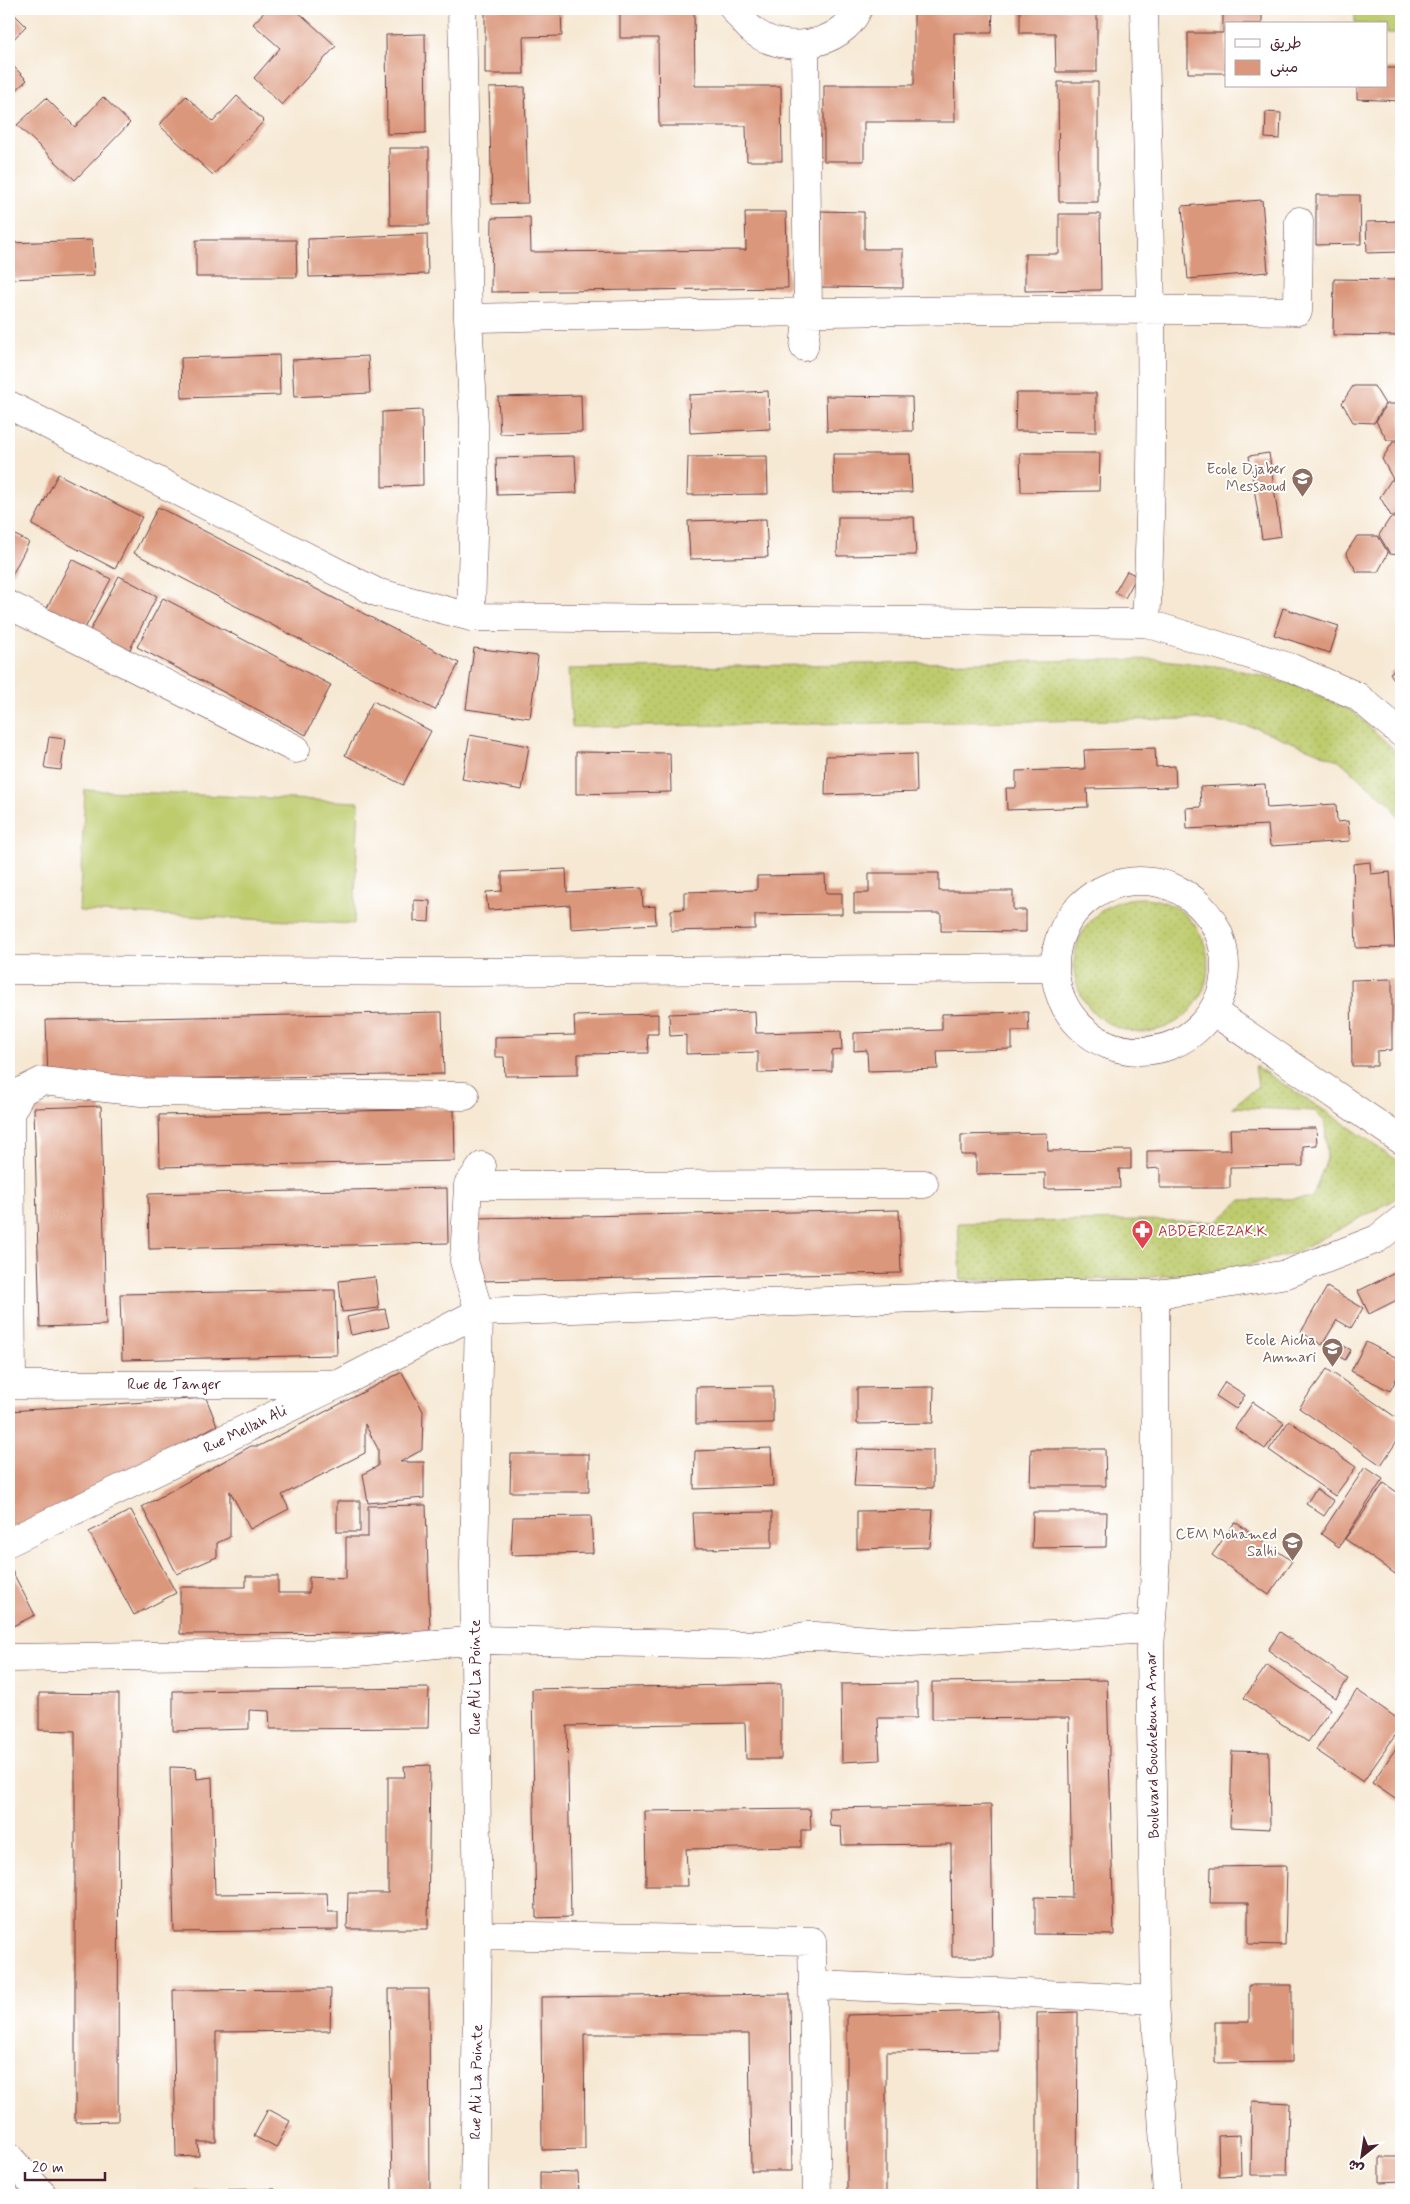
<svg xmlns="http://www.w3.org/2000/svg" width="1410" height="2204" font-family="Mynerve,'Playpen Sans Arabic',sans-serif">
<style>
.grass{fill:url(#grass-dots);stroke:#84764c}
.garden{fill:#becc6e;stroke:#84764c}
.building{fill:#db977c}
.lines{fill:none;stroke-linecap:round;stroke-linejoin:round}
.minor-casing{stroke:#643d44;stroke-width:29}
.minor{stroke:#fff;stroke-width:28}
.labels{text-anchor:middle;stroke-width:4;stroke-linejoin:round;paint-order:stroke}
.education-label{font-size:15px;fill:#785e54;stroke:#fff;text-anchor:end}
.health-label{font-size:15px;fill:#be3a42;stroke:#fff;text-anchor:start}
.street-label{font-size:15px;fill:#4a1f2b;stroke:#fff}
</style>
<defs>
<pattern id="grass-dots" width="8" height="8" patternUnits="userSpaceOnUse" patternTransform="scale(1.25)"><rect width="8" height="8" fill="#becc6e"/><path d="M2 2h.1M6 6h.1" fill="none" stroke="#a5af5f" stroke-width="1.8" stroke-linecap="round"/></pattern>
</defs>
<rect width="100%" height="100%" fill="#fff"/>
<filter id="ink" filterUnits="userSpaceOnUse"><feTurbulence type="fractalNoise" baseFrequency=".02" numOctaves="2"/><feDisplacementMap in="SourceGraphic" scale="10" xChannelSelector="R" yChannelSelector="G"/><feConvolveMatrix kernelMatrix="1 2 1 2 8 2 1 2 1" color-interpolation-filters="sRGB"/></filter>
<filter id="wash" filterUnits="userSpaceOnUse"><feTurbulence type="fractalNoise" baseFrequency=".0096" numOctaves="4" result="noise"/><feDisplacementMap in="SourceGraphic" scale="20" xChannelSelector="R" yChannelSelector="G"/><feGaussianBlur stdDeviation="1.12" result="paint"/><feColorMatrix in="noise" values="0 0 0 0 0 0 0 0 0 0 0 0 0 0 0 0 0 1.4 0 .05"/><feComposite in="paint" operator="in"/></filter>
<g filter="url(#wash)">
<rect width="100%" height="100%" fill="#f6e8d3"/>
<path class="grass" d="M1156,659L1230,668L1292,684L1354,712L1401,756V820L1393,807L1340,761L1256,728L1196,719L572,727L568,669Z
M1074 965a67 67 0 1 1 134 0a67 67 0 1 1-134 0Z
M1255,1066L1345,1124L1401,1163V1193L1392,1201L1295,1253L1231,1269L1134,1279L961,1280L958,1223L1140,1220L1217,1222L1241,1200L1312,1198L1327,1158L1325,1122L1314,1111L1232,1107L1258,1086Z"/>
<path class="garden" d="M1355,9H1401V34H1386V24H1355Z
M85,790L359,802L354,924L79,911Z"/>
<g id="blocks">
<path class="building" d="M9,9L26,26L9,44Z
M267,9H295L336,46L282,105L254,78L280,48L253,24Z
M485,9H561L562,36L523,37L524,74H485Z
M620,9H694L695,86H781L782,161H747L746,126H659L658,38H620Z
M914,9H993L992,33H954L955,122H864V161H824V85H914Z
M1020,9H1097V72H1056L1055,33H1020Z
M1223,9H1262V24H1226V73H1188V33H1223Z
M425,34L426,133L387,134L386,35Z
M9,62L27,80L9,97Z
M1386,68H1401V101L1357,99V86H1386Z
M1058,82H1098V202H1059Z
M525,87L528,203L492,204L489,88Z
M186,96L213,122L237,96L264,121L213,175L159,125Z
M103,97L130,123L75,180L17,125L46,98L75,127Z
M1266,112L1281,113L1280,139L1265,138Z
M389,148H429V225H390Z
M1316,195H1360L1361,244L1316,245Z
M1262,200L1268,272L1188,279L1182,206Z
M821,211L864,212V249H903V288L821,287Z
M745,212H786L788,288L491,292L492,218L530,217L531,252L746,250Z
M1059,214H1100L1101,290L1025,291V254H1059Z
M1401,221V252L1367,253L1366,222Z
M427,234L428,274L309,277L308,239Z
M92,240L94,276L9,279V243Z
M196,240H296L297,277H196Z
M1334,279L1401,280V336L1333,335Z
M279,355L280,395L182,398L181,358Z
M368,356L370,393L294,397L292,360Z
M1353,386H1374L1385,404L1374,423L1353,422L1342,403Z
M768,391L770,429L690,433L689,395Z
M1016,393H1096V432L1015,431Z
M581,395L582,432L500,434L498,397Z
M826,396L912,397L913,431H827Z
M1387,404H1401V440H1387L1376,421Z
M422,410L423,485L382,487V412Z
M1393,442H1401V479H1393L1382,459Z
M1020,453H1100L1099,491L1021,492Z
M1269,453L1281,536L1262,539L1249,456Z
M833,454H910L912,492L834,493Z
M575,456L577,493L497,495L496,458Z
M767,456L768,494L687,495L688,457Z
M58,474L142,517L115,569L32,525Z
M1391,480H1401V516H1391L1380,497Z
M158,507L459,663L435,710L134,553Z
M838,517H914L916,555L837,556Z
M1390,518H1401V555L1390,554L1379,535Z
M766,519L768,557L690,559L688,521Z
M9,532L29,542L9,581Z
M1357,536H1378L1388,553L1378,572H1357L1346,553Z
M72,559L111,579L83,632L45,612Z
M1127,571L1137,576L1125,598L1115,592Z
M119,576L157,596L126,657L87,636Z
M163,598L331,685L306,735L137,647Z
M1283,608L1339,626L1330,653L1274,635Z
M474,648L538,656L530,718L466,709Z
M1401,665V690L1390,673Z
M373,701L431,731L403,785L345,755Z
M470,735L529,746L522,790L462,779Z
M49,737L65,739L61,770L44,768Z
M1155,748L1156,767L1175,766L1176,787L1087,789L1088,807L1007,810L1006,788H1016V771L1085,769L1084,750Z
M576,752L670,753L671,792L576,794Z
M916,754L917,792L825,795L826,756Z
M1265,784L1267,808L1336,804L1337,822L1348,821L1350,841L1270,846L1268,825L1187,829L1186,808L1201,807L1200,787Z
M1370,862L1371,874L1390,872L1395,947L1356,948L1353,864Z
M566,869L567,892L642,888L643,907L655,906L656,924L571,929L570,905L488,910L486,892L502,891V872Z
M869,873H939V891H1013V910H1026V932L941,931V913H854V893H869Z
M825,875L826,893H842V914L755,915V929L671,931V910L684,909V892L757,890V876Z
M414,900L430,901L429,922L414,921Z
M1392,979V1050L1377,1051V1066H1352L1351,980Z
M755,1011L756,1033L841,1031L842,1050L832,1051V1071L758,1073V1052L686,1054V1035L670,1036L669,1014Z
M442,1012L444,1074L48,1081L46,1020Z
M1028,1012L1029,1031H1012V1049L937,1051L938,1069L868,1071L867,1050L854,1051V1033L942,1030V1014Z
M658,1014V1034H647L648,1053L578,1054V1075L505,1076L504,1057H495V1037L575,1035L574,1016Z
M101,1106L106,1325L40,1327L34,1108Z
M454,1109L455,1161L160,1167L159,1115Z
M1316,1128L1317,1145L1303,1146V1166L1230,1167V1188H1160V1168L1147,1169V1151L1231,1150L1230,1129Z
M1047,1133L1048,1151L1131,1150V1169H1119L1120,1188L1045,1189V1173L976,1174V1155H961V1135Z
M447,1188L448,1243L149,1249L148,1194Z
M899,1210L901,1273L477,1281L476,1218Z
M1401,1270V1298L1369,1314L1358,1291Z
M375,1277L379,1308L342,1312L339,1281Z
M1327,1287L1363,1308L1351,1328L1337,1320L1322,1345L1301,1332Z
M335,1290L337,1355L122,1360L120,1294Z
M385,1309L389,1327L351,1335L347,1317Z
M1330,1338L1351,1350L1345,1360L1325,1348Z
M1366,1342L1401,1360V1370L1390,1391L1351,1371Z
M1327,1369L1401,1421V1435L1381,1465L1299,1408Z
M402,1372L423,1411L422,1450L400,1462H424V1498L368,1503L363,1474L378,1466V1449L365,1424V1453L282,1495L289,1509L250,1529L230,1491V1537L217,1543V1557L177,1574L142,1507L251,1446H259Z
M1225,1382L1245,1395L1236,1409L1216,1396Z
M773,1386V1423L696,1424V1387Z
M934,1387L933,1423L857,1424V1388Z
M206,1398L217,1425L9,1536V1411Z
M1253,1402L1284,1423L1265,1449L1235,1428Z
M1289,1421L1356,1467L1335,1496L1269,1450Z
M771,1448L773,1486L694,1489L695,1451Z
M857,1449L933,1450V1488L854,1486Z
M1031,1449H1105L1106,1486H1030Z
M511,1454H589V1492H510Z
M1365,1467L1383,1479L1339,1547L1321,1534Z
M1384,1483L1401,1495V1578L1345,1539Z
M1316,1489L1334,1501L1324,1516L1306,1504Z
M337,1501H360V1532H337Z
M426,1505L430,1633L180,1634V1587H246V1576H278V1593H309V1577L346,1579V1537H368V1506Z
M131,1510L176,1593L134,1615L89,1532Z
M933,1510L930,1547L857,1549V1511Z
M772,1512V1548L695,1549L693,1513Z
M1033,1512H1107L1106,1547L1032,1548Z
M591,1516L593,1553L511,1555L513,1517Z
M1235,1522L1292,1561L1269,1595L1212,1555Z
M11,1569L35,1615L11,1627L9,1624V1571Z
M1280,1632L1348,1679L1336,1698L1268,1650Z
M1267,1665L1331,1709L1308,1742L1244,1698Z
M1107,1680L1114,1935L1035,1934V1897L1072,1898L1069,1718L932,1719V1682Z
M917,1683V1718H878L880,1760L842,1762L841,1684Z
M781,1684V1759H746L745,1723L567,1726L571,1917L536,1918L532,1689Z
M429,1688L428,1728L270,1729L269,1711L249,1710V1729L173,1731V1691Z
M1357,1690L1401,1721V1727L1363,1782L1316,1750Z
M39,1693L119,1694L118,2121L75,2122V1731L39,1730Z
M1401,1741V1803L1372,1783Z
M1232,1751L1269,1752L1270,1829L1230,1827Z
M430,1765L428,1929H347L348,1893H388V1777H405L404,1766Z
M170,1767L196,1768L197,1779L212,1777L215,1894L327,1893L328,1912H338V1930L174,1932Z
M991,1805L993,1957H952L951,1844L842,1845L841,1827L830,1826L829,1808Z
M810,1809L811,1830H801V1847L686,1849L688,1886H646L645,1811Z
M1287,1866L1285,1945L1248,1944V1903H1210L1211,1867Z
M1249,1985H1292V2062L1215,2063V2022H1249Z
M331,1989L330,2031L216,2032V2142H198L199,2156L176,2157L173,1990Z
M389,1989H429L430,2195H392Z
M790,1994L792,2171H751L749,2034H584L585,2149L542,2150L541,1997Z
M998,2011V2051L886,2052V2195H847V2015Z
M1078,2012L1077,2195H1037V2013Z
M1252,2101L1289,2103L1287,2175H1251Z
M268,2109L290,2121L276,2148L254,2136Z
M1240,2135L1241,2175L1219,2176L1218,2136Z
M1380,2157H1399L1400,2181L1380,2182Z
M540,2172L578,2173L579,2195H540Z
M275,2189V2195H196V2190Z"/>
</g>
</g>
<g filter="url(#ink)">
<use href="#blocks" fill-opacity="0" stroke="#643d44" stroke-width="1"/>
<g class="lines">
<defs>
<path id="minor" d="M462,9L468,318L474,424V495L471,617
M734,9C739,15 745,24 751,29C781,56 842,47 858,9
M1144,9C1149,213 1157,418 1146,623
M468,318C745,313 1021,307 1298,311L1299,221
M804,347L808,311L805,45
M9,405L376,592L471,617L1146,623L1292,668L1357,696L1401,733
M9,605L296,749
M1055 966a85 85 0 1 1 170 0a85 85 0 1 1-170 0Z
M9,970L464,972L1052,968
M1214,1012L1401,1140
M468,1185L924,1184
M1155,1294L1156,1557L1150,1649L1155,2000L1167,2195
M9,1385L332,1384
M12,1385L10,1114L22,1091L42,1081L141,1092L465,1096
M9,1542L339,1384L479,1312L1048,1294H1155L1183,1291L1287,1274L1377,1239L1401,1220
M9,1658L348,1653L476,1640L762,1645L806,1636H816L911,1643L1152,1629
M478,1935L812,1941L817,2195
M814,1985L1027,1993L1155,2000
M9,2157L43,2195
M474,2195L478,1935L474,1565L479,1312L464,1261L468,1185L482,1166"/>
</defs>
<use href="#minor" class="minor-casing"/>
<use href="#minor" class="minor"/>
</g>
</g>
<defs>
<symbol id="school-pin" viewBox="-11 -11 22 30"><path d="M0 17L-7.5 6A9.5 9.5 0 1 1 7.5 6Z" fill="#8d6e63" stroke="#fff"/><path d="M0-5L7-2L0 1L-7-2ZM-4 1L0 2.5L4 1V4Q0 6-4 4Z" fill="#fff"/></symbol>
<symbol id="pharmacy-pin" viewBox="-11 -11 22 30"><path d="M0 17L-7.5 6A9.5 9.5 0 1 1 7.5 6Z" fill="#e0444e" stroke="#fff"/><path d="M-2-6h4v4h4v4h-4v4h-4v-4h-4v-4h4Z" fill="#fff"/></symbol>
</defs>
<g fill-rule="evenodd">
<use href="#school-pin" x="1290" y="466" width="25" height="34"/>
<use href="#pharmacy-pin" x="1130" y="1218" width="25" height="34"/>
<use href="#school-pin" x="1320" y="1336" width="25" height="34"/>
<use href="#school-pin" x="1280" y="1530" width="25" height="34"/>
</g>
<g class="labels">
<g class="education-label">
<text x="1286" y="474">Ecole Djaber<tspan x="1286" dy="17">Messaoud</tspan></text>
<text x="1316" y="1345">Ecole Aicha<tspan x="1316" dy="17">Ammari</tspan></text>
<text x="1277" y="1539">CEM Mohamed<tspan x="1277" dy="17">Salhi</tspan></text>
</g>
<g class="health-label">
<text x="1158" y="1236">ABDERREZAK.K</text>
</g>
<g class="street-label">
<text x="174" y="1389">Rue de Tanger</text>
<text transform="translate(245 1429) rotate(-26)" y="5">Rue Mellah Ali</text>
<text transform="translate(475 1677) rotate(-90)" y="5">Rue Ali La Pointe</text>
<text transform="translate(1152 1745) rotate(-91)" y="5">Boulevard Bouchekoum Amar</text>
<text transform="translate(476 2082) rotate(-89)" y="5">Rue Ali La Pointe</text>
</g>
</g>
<rect width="1410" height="2204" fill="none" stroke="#fff" stroke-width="30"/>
<rect x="1225" y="22" width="162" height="65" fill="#ffffff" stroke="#b7a5aa"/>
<rect x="1235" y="39" width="25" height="8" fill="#ffffff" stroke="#b7a5aa"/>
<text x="1270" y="48" font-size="15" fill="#4a1f2b">طريق</text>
<rect x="1235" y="60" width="25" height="15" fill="#db977c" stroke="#b7a5aa"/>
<text x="1270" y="72" font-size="15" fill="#4a1f2b">مبنى</text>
<g transform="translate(1362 2156) rotate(210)" stroke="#ffffff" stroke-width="4" paint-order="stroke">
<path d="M0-4L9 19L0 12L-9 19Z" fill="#4a1f2b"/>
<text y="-8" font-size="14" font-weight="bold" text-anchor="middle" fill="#4a1f2b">ش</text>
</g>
<path d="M25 2172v8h80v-8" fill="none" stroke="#4a1f2b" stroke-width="2.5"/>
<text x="32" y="2172" font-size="15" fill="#4a1f2b" stroke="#ffffff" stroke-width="4" paint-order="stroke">20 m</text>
</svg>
